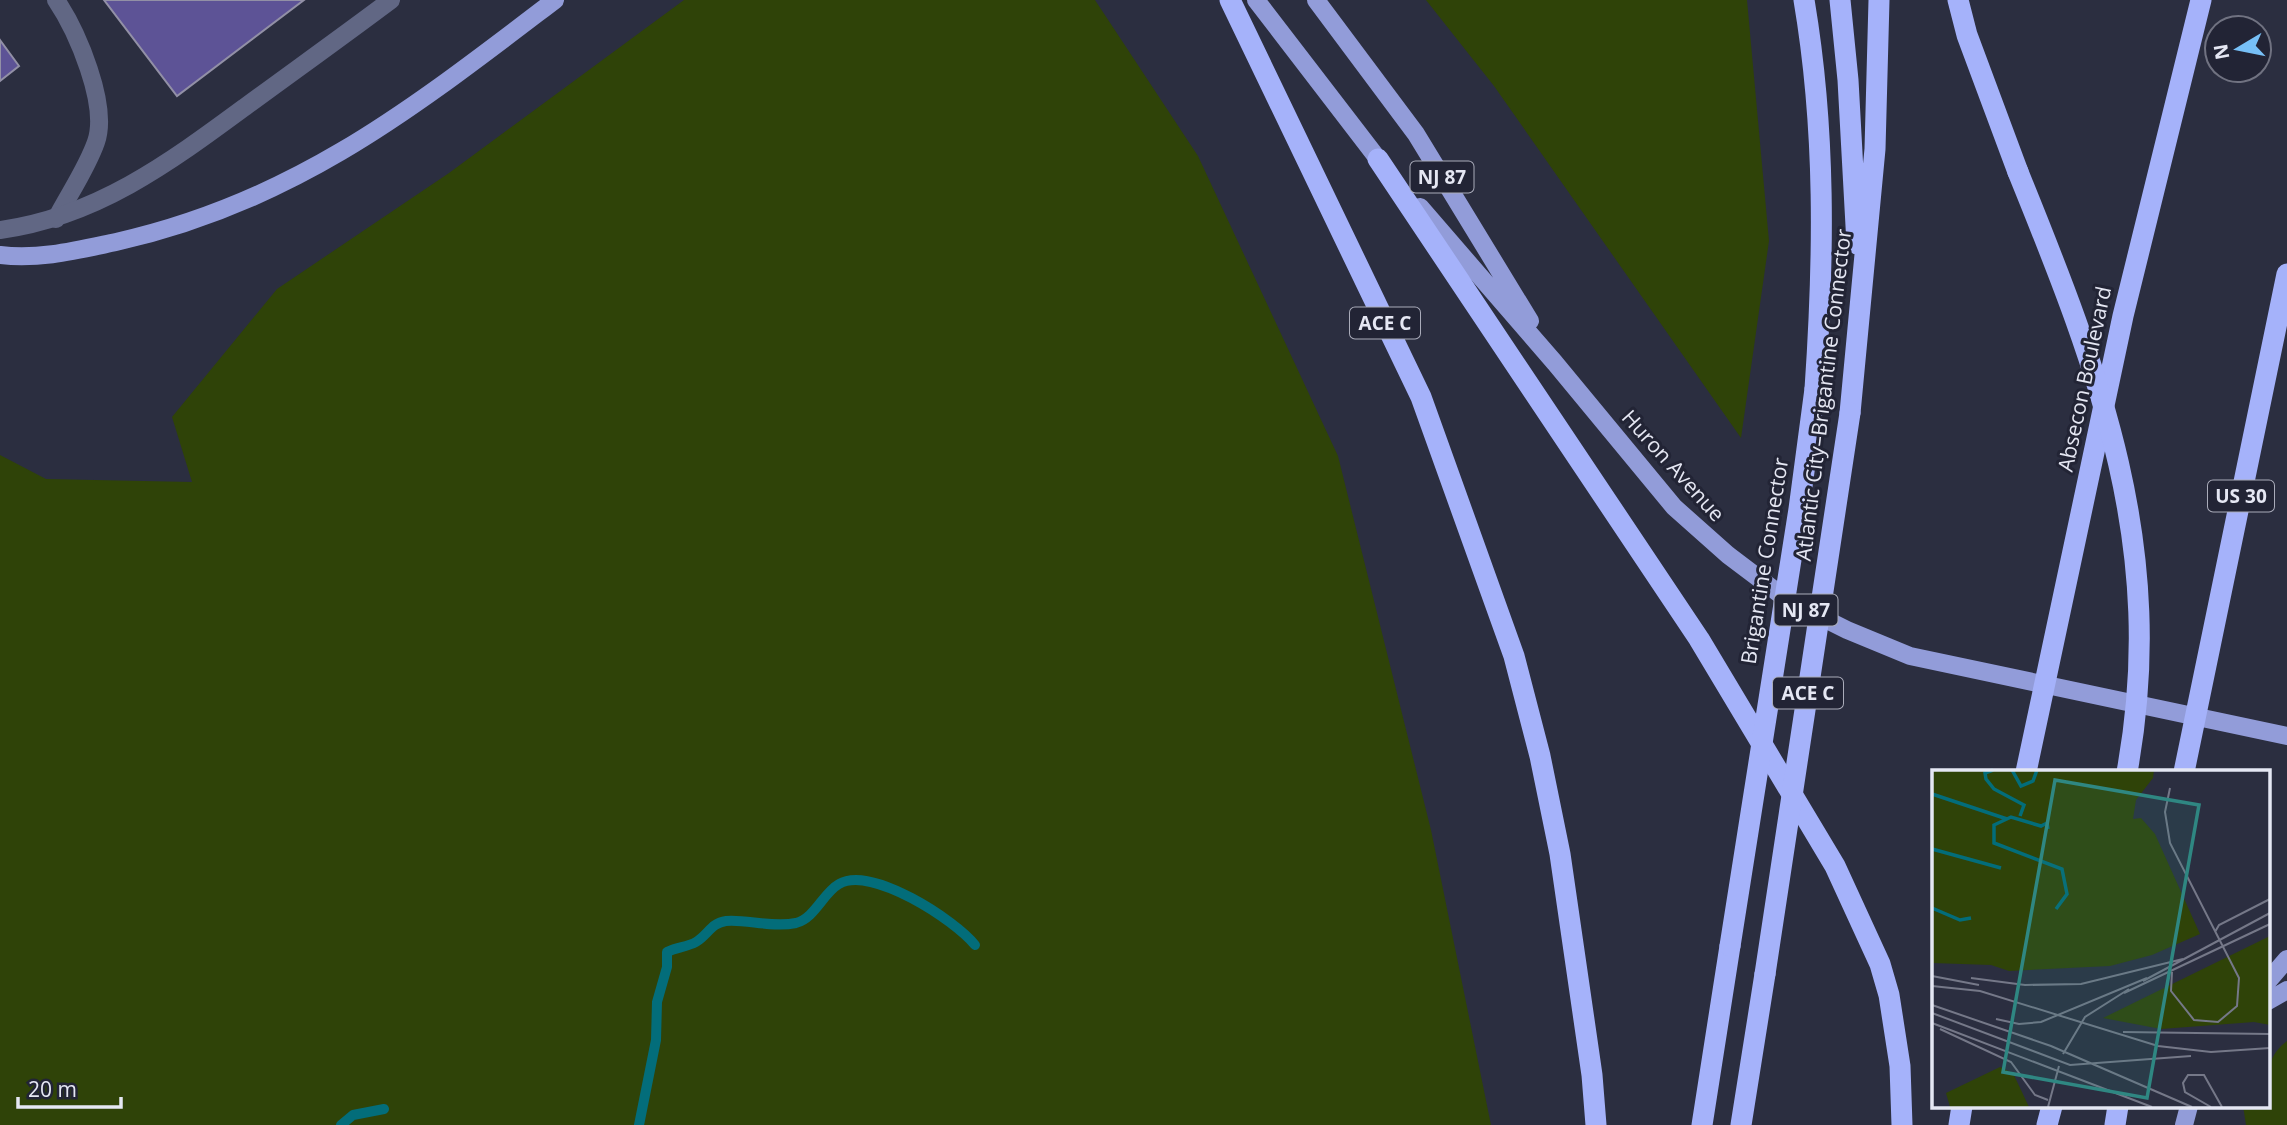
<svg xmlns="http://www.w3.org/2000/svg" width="2287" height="1125" font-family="'Open Sans',sans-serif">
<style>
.green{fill:#2f4308}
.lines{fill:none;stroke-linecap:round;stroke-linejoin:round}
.stream{stroke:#036d7a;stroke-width:10}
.building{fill:#5d5396;stroke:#9290a6;stroke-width:2}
.lane{stroke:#616784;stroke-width:18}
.street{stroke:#616784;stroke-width:18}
.primary{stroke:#929cd9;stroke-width:18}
.highway{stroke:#a5b2fa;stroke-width:21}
.highway-bridge{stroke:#a5b2fa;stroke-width:21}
.labels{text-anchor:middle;stroke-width:6;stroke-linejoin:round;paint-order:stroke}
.shield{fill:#222435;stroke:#aaacba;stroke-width:2}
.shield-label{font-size:19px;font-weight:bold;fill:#e5e7f3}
.street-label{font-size:21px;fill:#e5e7f3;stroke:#222435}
.inset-river{fill:none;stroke:#036d7a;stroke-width:3.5}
.inset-road{fill:none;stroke:#757888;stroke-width:2}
.view{fill:#2f8782;fill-opacity:0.15;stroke:#2f8782;stroke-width:3.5}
.inset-edge{fill:none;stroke:#e5e7f3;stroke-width:3.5}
</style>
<rect width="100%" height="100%" fill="#2b2e40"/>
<path class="green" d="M684,0H1095L1198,156L1338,456L1431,830L1491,1125H0V455L46,479L192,482L172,417L277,289L449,173Z
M1426,0H1747L1769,241L1741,438L1494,86Z
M2287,1041V1125H2246L2243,1106H2268C2268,1080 2264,1058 2287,1041Z"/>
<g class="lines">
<path class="stream" d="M341,1125L353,1115L384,1109
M639,1125L656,1040L657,1002L667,967V952C677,947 687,947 696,942C708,935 711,923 726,921C746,919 772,928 796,923C815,918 823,893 839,884C871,865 955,920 975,945"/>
</g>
<path class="building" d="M104,0H304L177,96Z
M0,40L19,66L0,81Z"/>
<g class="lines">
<path class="lane" d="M56,219C69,194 87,168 96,142C109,105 77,31 56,0"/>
<path class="street" d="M0,230C96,217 169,163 245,107C294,71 343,36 391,0"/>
<path class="primary" d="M1256,0L1385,168
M1316,0L1416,134L1530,321
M1420,207L1555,363L1674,507L1728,555L1789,601L1847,630L1910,656L2287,736
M0,255C39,260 78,250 116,242C295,202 413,108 555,0
M2268,981L2287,959
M2268,1001L2287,990
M2184,1125L2189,1106"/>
<path class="highway" d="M1230,0L1421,397L1514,656L1540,756L1560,854L1592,1075L1596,1125
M1804,0C1826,130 1824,258 1815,389
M1840,0L1848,80L1857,244
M1958,0L1967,35L2018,172
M1378,159L1699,639L1835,866L1880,964L1889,995L1900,1066L1902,1125
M1850,413L1875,149L1879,0
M2026,772L2123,316L2201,0
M2184,772L2287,274
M1702,1125L1730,946
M1741,1125L1765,974
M1959,1125L1962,1106
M2047,1125L2052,1106
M2115,1125L2118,1106"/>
<path class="highway-bridge" d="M2018,172C2100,374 2168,548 2127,772
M1730,946L1799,509L1815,389
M1765,974L1850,413"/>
</g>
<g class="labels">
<g class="shield">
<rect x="1410.5" y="161.5" width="63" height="31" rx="5"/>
<rect x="1350" y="307.5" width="70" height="31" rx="5"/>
<rect x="2208" y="480.5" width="66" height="31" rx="5"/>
<rect x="1774.5" y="594.5" width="63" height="31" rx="5"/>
<rect x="1773" y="677.5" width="70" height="31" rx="5"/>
</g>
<g class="shield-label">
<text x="1442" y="184">NJ 87</text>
<text x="1385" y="330">ACE C</text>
<text x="2241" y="503">US 30</text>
<text x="1806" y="617">NJ 87</text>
<text x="1808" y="700">ACE C</text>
</g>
<g class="street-label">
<text transform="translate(2085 379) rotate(-78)" y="7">Absecon Boulevard</text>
<text transform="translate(1824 395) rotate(-83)" y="7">Atlantic City–Brigantine Connector</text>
<text transform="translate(1673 466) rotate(48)" y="7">Huron Avenue</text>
<text transform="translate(1765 561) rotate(-81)" y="7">Brigantine Connector</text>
</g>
</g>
<g transform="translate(1932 770)">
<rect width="338" height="338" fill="#2b2e40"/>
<path d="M0,0H222L221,8L204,30L201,49L209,48L223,64L268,164L220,185L178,196L77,201L59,195L0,193ZM338,166V255L322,252L229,259L171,248ZM68,297L81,303L97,337H18L14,323Z" fill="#2f4308"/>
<path class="inset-river" d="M61,0L53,3L54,9L62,19L92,35L88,46M80,0L89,16L101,11L105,0M0,24L75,49M116,59L115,53L109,56L79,47L62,55V73L130,99L135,124L124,139M0,79L69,98M0,138L28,150L39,148"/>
<path class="inset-road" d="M238,18L233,42L238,73L307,208L305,236L286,252L262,250L239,221L240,202M283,162L287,155L338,129M0,206L47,215M39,208L93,215L149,214L251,189M211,211L338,143M0,216L48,221L226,276L279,282L338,278M192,223L338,154M0,235L119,276L260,337M0,243L138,295L259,286M64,249L87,254L109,252L215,208M0,253L220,337M8,259L79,292L103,325L116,330M191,262L338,264M131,284L153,247L197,219M116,337L127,296M279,337L253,322L251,313L256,305H272L290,337"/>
<path class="view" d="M123,10L267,35L215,328L71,302Z"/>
<rect width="338" height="338" class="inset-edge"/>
</g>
<g transform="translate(2238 49) rotate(260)"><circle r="33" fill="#222435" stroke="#707281" stroke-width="2"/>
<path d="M0-5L12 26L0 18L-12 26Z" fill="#77c0f7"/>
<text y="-10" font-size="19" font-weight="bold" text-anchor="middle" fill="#e5e7f3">N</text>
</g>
<path d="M18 1097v10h103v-10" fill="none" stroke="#e5e7f3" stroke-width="3.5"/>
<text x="28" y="1097" font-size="21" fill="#e5e7f3" stroke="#222435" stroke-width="5" paint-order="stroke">20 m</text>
</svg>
